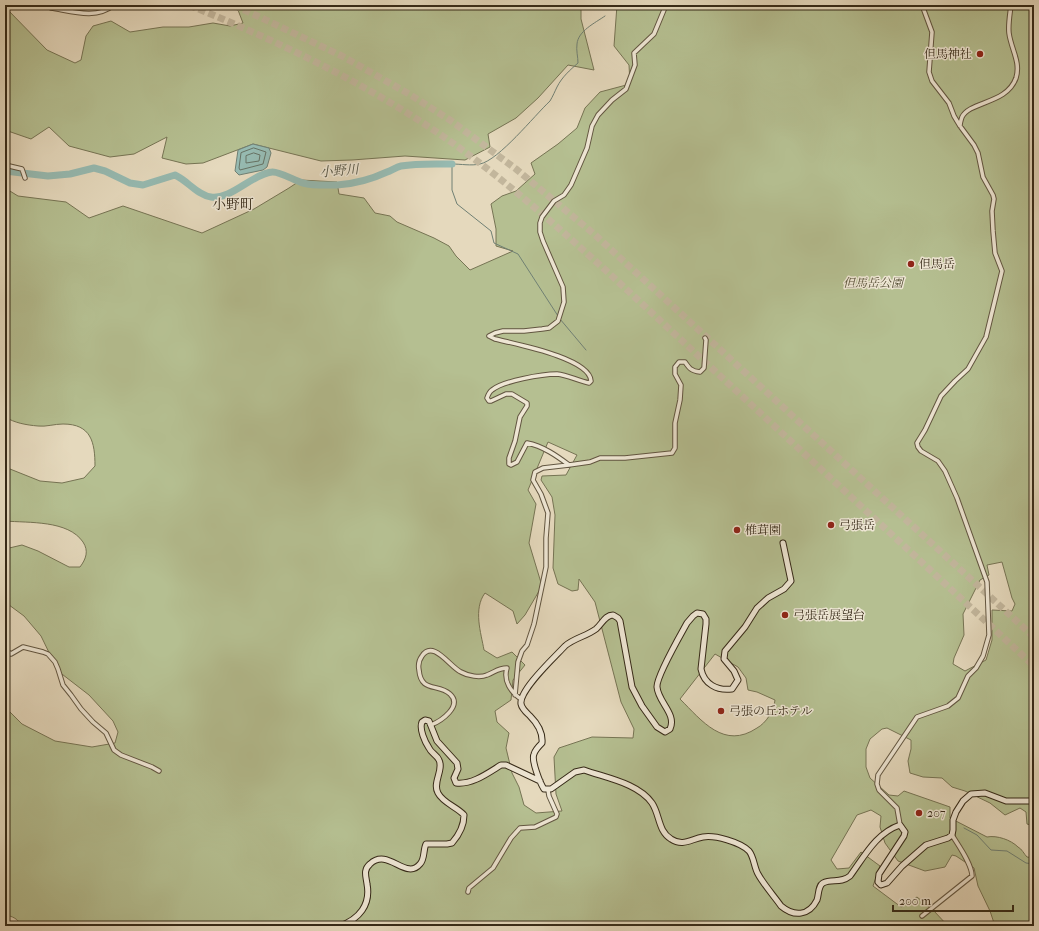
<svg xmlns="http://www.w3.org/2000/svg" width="1039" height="931" font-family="'IM FELL French Canon','Noto Serif JP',serif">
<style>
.green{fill:#b5bf91;stroke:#767454;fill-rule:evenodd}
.water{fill:#96bab1;stroke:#708074}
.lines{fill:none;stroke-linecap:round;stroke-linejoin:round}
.shore{stroke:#667264;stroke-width:1}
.stream{stroke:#708074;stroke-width:1}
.river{stroke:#96bab1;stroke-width:7}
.highway-tunnel{stroke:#c2b69c;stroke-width:7;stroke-dasharray:7 3.5;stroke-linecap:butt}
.street-casing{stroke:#625641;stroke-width:5.5}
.secondary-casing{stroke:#362a18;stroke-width:7}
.street{stroke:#eee6d4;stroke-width:3.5}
.secondary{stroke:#eee6d4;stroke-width:5}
.poi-dot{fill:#8f2418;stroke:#eee6d4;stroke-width:1.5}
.labels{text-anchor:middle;stroke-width:3;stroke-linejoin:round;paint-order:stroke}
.poi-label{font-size:12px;fill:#362a18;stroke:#eee6d4;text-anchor:start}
.park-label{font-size:12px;font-style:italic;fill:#564f36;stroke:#eee6d4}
.water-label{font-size:13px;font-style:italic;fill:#4e4e3e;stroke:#eee6d4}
.quarter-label{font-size:14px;fill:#362a18;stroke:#eee6d4}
</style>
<rect width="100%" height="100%" fill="#e5d9bd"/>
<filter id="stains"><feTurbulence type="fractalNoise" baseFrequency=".005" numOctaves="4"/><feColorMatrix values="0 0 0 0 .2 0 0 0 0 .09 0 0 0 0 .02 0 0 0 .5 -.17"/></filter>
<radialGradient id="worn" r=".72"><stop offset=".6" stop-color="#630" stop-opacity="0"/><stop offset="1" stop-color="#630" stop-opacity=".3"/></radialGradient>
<path class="green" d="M124,5H181L175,9H127Z
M228,5H581V19L594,70L568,65L538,98L516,118L488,134L490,147L465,160L405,156L352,160L321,161L253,144L203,163L186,164L162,158L167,137L134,154L110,157L69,146L49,127L31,139L5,130V8L7,9L47,50L75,63L81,60L86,36L93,26L111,21L130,32L163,27H189L213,23L230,26L243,23L238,10Z
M617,5H1034V826L1027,824L1026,812L1020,808L1005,815L990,803L965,791L952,787L942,778L923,777L910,773L908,761L911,749V740L887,728L882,729L870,739L866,749V767L870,778L889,795L898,796L904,791L950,807V818L987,837C997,835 1011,840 1018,847C1022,849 1024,854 1027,857L1034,858V926H995L990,911L978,886L974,868L956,856L952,855L945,867L925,871L898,861L885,843L880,827L881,816L871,810L857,815L831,860L837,869L849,868L861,852L880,866L873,886L901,907L917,897L934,911L948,926H21C19,919 12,916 5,915V707L22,724L55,741L92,747L115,743L118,732L113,721L89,695L58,671L41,636L24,616L5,602V549L22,545L38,551L69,567H80C86,559 89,551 83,542C68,520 29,523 5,521V467L40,481L62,483L84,478L95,466C95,442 91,424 63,424C54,424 46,427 38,426C26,425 15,423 5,417V188L18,196L66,202L89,218L123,206L202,233L254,209L289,188L301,180L337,182L339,194L364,198L375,213L390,216L397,222L434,238L449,246L456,256L470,270L513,251L496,246V229L491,204L502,196L516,191L535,174L531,163L558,144L577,128L585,108L600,92L630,84L629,65L614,46ZM548,442L577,455L566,475L542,476L541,480L552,497L555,515L553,568L558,584L572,591L578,590L579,579L595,602L621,702L634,729L633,738L592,737L559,748L554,757L556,794L562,811L536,813L524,805L519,787L512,773L506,748L509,733L497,722L495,711L511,700L513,680L525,665L512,652L497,658L484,650C481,633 473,609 485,593L513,611L517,624L525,615L542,586L529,543L536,504L528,490ZM1002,562L1012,598L1015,604L1012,611L992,610V640L986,660L965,671L953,664L954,658L964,635L963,614L980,580L989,575L987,565ZM715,654L738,667L746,678L748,690L757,692L775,700C774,711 766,723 757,728C724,750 702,721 680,699Z"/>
<path class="water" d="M253,144L269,148L271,153L267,167L263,170L239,175L235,171L238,150Z"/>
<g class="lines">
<path class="shore" d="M254,148L266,152L263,164L240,170L239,168L241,153Z
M254,153L260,155L259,161L246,163V156Z"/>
<path class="stream" d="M558,316L518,254L494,243L491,231L457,204L452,190V164C461,164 471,166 480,164C499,160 534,116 550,101C553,96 555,91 557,87C562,77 570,70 578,63C578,57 576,50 577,44C578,31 595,23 605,16
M560,319L586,350
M964,828L977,835L991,850L1007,851L1026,863L1034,864"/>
<path class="river" d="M5,171L48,176L70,174L94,168L105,171L130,183L143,185L175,175C188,181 197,195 211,197C231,200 252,174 272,172C279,171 295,181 303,183C314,186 326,185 337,185C353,184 372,179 387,172C391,171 396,167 401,166C418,163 435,164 452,164"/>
<path class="highway-tunnel" d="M189,5C282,43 372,86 454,144C510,184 561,230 612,276L1034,666
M234,5L342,56L409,94L450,120L516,169L594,234L1034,637"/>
<defs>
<path id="street" d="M44,5L51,8C71,11 96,20 114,5
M960,126C960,123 961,120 962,117C970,101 1007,104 1016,78C1021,62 1011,49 1009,33C1008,24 1010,14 1011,5
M5,165L22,169L25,178
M489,336L495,333L503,331H524L542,329L549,328L558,321L564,302L563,287L543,241L540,232V223L542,217L554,201L564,195L571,185L587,148L592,126L598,115L612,100L626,89L635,65L634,53L654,34L666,5
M489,336L495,339C515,344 590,358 591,381L589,383C578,381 568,375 557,374C542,374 503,381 492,390C489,392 488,395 487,398L489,401H491L506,394H512L527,403V406L520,417L515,441L509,458V464L511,465L517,462L527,443C543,446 557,456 569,465
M5,650L11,654L23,647L43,652L48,654L55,662L58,669L63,685L71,695L81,709L93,722L106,733L114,750L121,755L152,767L159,771
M515,695L518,662L522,651L527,645L534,624L546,567V538L548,513L541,494L533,480L535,472L543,468L569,465L590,462L600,458H625L672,453L675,448V423L680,400L681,385L675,374V367L679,362H685C689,368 691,371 700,372L704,368L706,340L705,338
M431,725C441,721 463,706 450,694C438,683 421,693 419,670C418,665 419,660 422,656C433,639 450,667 461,672C468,676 480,678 487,675C495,672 498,668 507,668C503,681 511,692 521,699
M900,825L897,808L879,790L877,784L878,775L917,717L948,706L958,698L968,676L976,668L983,656L989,635L987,582L957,498L945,471L938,461L921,451L918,447L917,443L925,430L941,396L955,381L968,369L986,337L1002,271L995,253L993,231L992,211L994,199L993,195L983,177L978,153L974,145L960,126L954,116L949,103L932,81L929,72L932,32L922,5
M468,892L469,888L493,868L511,838L520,828L535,827L556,817L557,814L549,796L548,790
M922,916L972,876C972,864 958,845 952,835"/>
<path id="secondary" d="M5,12L7,5
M783,543L791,581L784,589L768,598L757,608L745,627L725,651L724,659L734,671L738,680L732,689C717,691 704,684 701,669L706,624V619L703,614L697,613L693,616L687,623C681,634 656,677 657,687C658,702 677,714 670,729L665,732L657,727L642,706L632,687L620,621L618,618L613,615C605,615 602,624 596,629C587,636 574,638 565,646C555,657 519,690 521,704C522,709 527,713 530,716C538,724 543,732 542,743C539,746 535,750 534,754C531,760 540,783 544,789H551L575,772L584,770C606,778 638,783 652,803C660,815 658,831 671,839C683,847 691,839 703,837C715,835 740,842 749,851C754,857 754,867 758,874C764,885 774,896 781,906C794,917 809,916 817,900C819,894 818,886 823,883C832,878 840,884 850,876C864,857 876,833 900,825L905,832L904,836L879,874L878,882L881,885L887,883L902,866L926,845L948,838L952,835L953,830V820L956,812L963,801L971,794L985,793L1006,801H1034
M340,926C359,919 371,905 367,884C366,876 363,870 370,864C388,847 406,881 420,864C425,859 423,850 426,844H447L452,843C459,835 464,826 464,815C457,807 443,803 438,793C432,783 444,770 439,760C437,755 431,753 429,748C425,742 419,729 422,722L425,720L429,721L437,741L457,763L458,769L454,778L456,783C472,785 488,773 501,765H506L540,781"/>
</defs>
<use href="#street" class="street-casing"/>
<use href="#secondary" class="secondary-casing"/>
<use href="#street" class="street"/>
<use href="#secondary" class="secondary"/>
</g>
<g class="poi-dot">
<circle cx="980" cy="54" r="4"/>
<circle cx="911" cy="264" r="4"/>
<circle cx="831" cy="525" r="4"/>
<circle cx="737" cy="530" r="4"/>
<circle cx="785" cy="615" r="4"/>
<circle cx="721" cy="711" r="4"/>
<circle cx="919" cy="813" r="4"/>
</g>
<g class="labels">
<g class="poi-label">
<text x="972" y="58" text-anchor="end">但馬神社</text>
<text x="919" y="268">但馬岳</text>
<text x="839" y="529">弓張岳</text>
<text x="745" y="534">椎茸園</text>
<text x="793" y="619">弓張岳展望台</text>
<text x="729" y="715">弓張の丘ホテル</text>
<text x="927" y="817">207</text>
</g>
<g class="park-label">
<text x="873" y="287">但馬岳公園</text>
</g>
<g class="water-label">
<text transform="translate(339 170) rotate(-5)" y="5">小野川</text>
</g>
<g class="quarter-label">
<text x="233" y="209">小野町</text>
</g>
</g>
<rect width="1039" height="931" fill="none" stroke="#e5d9bd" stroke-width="20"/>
<rect x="6" y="6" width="1027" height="919" fill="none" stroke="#362a18" stroke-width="2"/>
<rect x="10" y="10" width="1019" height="911" fill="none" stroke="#362a18"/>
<path d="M893 905v6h120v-6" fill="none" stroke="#362a18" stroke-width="2"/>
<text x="899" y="905" font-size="12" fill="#362a18" stroke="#eee6d4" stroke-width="3" paint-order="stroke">200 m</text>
<rect width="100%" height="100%" filter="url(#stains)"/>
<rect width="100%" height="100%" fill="url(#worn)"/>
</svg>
